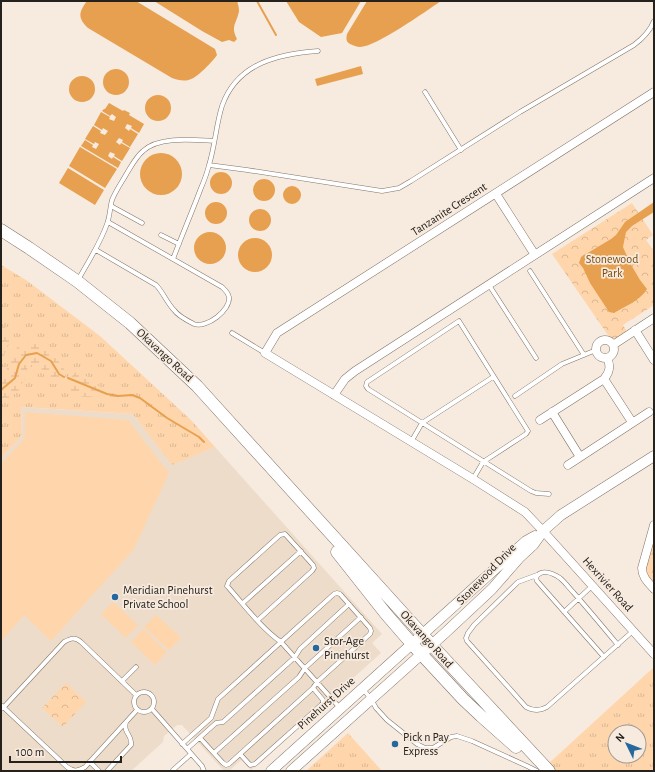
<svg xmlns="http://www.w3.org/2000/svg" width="655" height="772" font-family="'Alegreya Sans',sans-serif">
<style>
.built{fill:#eedcca}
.grass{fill:url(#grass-tufts);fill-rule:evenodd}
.wetland{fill:url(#wetland-marsh)}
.park{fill:url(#park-crowns)}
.pitch{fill:#ffd6ac}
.water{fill:#e7a04f}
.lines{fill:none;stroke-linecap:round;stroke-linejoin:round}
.stream{stroke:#e7a04f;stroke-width:2}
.service-casing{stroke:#80756a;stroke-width:5}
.minor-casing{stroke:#80756a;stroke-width:9}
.tertiary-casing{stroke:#80756a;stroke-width:11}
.secondary-casing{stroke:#80756a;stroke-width:13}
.service{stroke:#fff;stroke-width:4}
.minor{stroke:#fff;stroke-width:8}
.tertiary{stroke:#fff;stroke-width:10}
.secondary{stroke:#fff;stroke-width:12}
.poi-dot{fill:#25689d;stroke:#f7eade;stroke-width:1.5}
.labels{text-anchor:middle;stroke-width:3.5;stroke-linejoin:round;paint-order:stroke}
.street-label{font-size:12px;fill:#25211c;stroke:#f7eade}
.park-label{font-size:12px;fill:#7a4b0d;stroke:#f7eade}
.poi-label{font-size:12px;fill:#25211c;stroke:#f7eade;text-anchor:start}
</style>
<defs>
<pattern id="grass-tufts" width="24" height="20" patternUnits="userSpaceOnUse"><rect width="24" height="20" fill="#ffd6ac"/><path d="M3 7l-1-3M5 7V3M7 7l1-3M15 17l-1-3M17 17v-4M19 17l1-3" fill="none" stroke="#dab793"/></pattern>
<pattern id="wetland-marsh" width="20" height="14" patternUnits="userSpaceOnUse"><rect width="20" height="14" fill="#ffd6ac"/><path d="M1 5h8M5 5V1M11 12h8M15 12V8" fill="none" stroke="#dab793"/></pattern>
<pattern id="park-crowns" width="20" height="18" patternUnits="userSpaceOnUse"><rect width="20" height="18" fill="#ffd6ac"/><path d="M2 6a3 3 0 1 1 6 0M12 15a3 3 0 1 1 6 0" fill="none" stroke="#dab793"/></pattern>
</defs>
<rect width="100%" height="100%" fill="#f7eade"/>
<path class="built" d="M21,407L133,414L172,464L215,447L382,634L372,643L381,653L251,770L241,760L229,771H224L182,725H177L164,736L163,742L131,771H1V457H2L22,436Z"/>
<path class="grass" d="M1,265L26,280L100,336L191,420L215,447L172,465L133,414L21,407L22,436L2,457H1Z
M654,667V771H553L547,765ZM615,732H639V756H615Z
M348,733L382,771H306Z"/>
<path class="wetland" d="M1,326L5,327L11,336L4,356L1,361Z
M36,342C40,345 46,347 50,350C57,356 63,365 66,374C64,377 62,381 60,382C47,390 44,372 40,365H32L27,369L26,377L19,388L18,392L1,403V377L6,372L10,358L19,345Z
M77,371L84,374L99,386L100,388L97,395C88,397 78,398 69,394C67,386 70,376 77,371Z"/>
<path class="park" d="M632,203L653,235L646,240L654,251V305L623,325L627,332C621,335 617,340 610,338L552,254Z
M654,536V584L647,576L645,568Z
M66,683L86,702L63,727L42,708Z"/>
<path class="pitch" d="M25,412L128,420L169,473L134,549L51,641L24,615L1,641V464L25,438Z
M113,602L138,625L126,638L101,614Z
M156,615L181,638L169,650L144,627Z
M143,629L167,652L155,665L131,642Z"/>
<path class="water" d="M87,1H136L215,49L217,55C213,61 198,77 191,79C185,82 178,80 172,78L88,28C78,18 78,13 87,1Z
M154,1H237C238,4 239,7 239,11C237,23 230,26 237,39L234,42L229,40L222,42L202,31Z
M286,1H361L342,33L321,37L299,22Z
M367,1H441C426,11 376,47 360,47C357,47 353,45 350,44C346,42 346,39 347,34Z
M361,66L363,74L317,86L315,79Z
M103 82a13 13 0 1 1 26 0a13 13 0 1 1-26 0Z
M69 89a13 13 0 1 1 26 0a13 13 0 1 1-26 0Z
M145 108a13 13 0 1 1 26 0a13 13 0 1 1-26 0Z
M109,103L123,111L124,110L130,113L129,115L144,124L139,133L131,128L132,126L127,124L125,128L129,131L130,129L138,134L130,147L122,142L123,140L119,138L116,142L120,145L121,143L130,148L122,161L114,156L115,154L110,152L108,156L112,159L113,157L121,162L118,168L81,146L85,140L93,145L92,147L96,149L99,144L95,142L94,144L85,139L93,126L101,131L100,133L105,135L108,131L103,128L102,130L94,125L101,112L110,117L109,119L114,121L116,117L112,114L110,116L102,111L104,109H105Z
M80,147L117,169L105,188L69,166Z
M140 174a21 21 0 1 1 42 0a21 21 0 1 1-42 0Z
M68,168L104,190L95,205L59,183Z
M210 183a11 11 0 1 1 22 0a11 11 0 1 1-22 0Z
M253 190a11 11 0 1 1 22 0a11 11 0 1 1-22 0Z
M283 195a9 9 0 1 1 18 0a9 9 0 1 1-18 0Z
M654,202V212L632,226L626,232L623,247L630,263L640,280L647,289C640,301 625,306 614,313L609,312L590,283L583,268L579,263L581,257L611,239L616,235L625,222Z
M205 213a11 11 0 1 1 22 0a11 11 0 1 1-22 0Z
M249 220a11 11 0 1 1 22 0a11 11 0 1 1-22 0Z
M194 248a16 16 0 1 1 32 0a16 16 0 1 1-32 0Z
M238 255a17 17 0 1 1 34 0a17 17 0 1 1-34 0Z"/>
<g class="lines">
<path class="stream" d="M257,1L276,35
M68,378L107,394L118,396L132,395L140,398L167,418L199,437L204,442
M1,390L15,378L19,364L26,355L37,353L51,361L59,374L64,377"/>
<defs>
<path id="service" d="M425,92L461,150
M209,165L247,170L382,191L399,188L411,181L520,112L634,45C642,39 650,31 654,21
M111,206L142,223
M161,235L179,244
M96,250L156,285C163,292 167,303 174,310C178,316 188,321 194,324C206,329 231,310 229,297C228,292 225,290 222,287L108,222
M173,259C182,235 192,212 201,188C204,181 207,173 209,165C215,146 216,125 222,106C237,63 278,54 318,51
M530,271L584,355
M78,280C88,262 100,244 107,224C110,216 110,207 112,200C116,190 122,182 127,173C132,165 136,157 143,151C159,136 194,140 214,141
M489,285L536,358
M232,333L265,353
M515,396L562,364L596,350
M411,442L422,423L493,377
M473,479L483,462L526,434L528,431L459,321L367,382L366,386L368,389L531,491L536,493L549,494
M537,575L518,582L474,625L468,633L466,638L467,641L526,707C534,711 539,711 547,707L633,631
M243,603L301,551
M564,612L592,586
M258,620L312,571L314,568L313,565L285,534L280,535L229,581L227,586L228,587C244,605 262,629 281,642L340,708
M604,657L537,581L536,578C540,568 553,573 560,578C565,582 569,588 573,592C588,609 603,627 618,645
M122,681L136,667
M363,689L371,699L376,708L387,720L417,744L425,748H433L451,737L457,736L472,741L527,766L537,771
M134 702a10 10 0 1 1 20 0a10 10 0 1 1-20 0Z
M1,705L67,767C74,772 78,771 85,767L137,710
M3,708L64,642C71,638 75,637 81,642L136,695
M152,709L202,766L204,771
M182,744L211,718L218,699L334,594L337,593L340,594L370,628L371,631L370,634L317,682L313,688L229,764L226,765L223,763L200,738
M187,749L216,723L223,722L295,657L300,649L349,604
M214,753L299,677L305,668L361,617
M240,754L250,765L255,764L321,705L323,703V700L313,688
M89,762L91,763L99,771
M173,770L191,754
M107,771L131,745C133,735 123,734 126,722"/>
<path id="minor" d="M654,92L277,333L265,353L473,479L525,512L543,531L654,654
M496,194L535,255
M635,330L654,360
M596 349a9 9 0 1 1 18 0a9 9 0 1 1-18 0Z
M613,345L654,318
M607,358C611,366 610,372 604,379L632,422
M334,395L345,379L355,371L654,178
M552,412L580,457
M540,420L604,379
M568,465L649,412
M654,525L642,568C642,577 648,582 654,589"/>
<path id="tertiary" d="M271,771L526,541L535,536
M291,771L445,633L492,589L520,557L533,545L543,531L561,515L654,456"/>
<path id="secondary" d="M1,230L29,248L77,281L130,323L197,386L440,654L549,771
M337,552L386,614L412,644L463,699L481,716L516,747"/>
</defs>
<use href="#service" class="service-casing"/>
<use href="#minor" class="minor-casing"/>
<use href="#tertiary" class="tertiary-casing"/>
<use href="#secondary" class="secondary-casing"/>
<use href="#service" class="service"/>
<use href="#minor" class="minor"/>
<use href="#tertiary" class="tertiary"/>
<use href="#secondary" class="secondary"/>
</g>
<g class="poi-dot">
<circle cx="115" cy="597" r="4"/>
<circle cx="316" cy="648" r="4"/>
<circle cx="395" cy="744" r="4"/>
</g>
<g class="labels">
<g class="street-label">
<text transform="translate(449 209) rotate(-33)" y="4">Tanzanite Crescent</text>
<text transform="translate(165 355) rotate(43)" y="4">Okavango Road</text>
<text transform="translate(486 574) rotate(-46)" y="4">Stonewood Drive</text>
<text transform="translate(608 584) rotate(48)" y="4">Hexrivier Road</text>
<text transform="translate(427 639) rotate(48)" y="4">Okavango Road</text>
<text transform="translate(326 703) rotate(-42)" y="4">Pinehurst Drive</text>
</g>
<g class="park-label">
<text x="612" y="263">Stonewood<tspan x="612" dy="14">Park</tspan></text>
</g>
<g class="poi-label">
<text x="123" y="594">Meridian Pinehurst<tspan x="123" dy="14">Private School</tspan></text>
<text x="324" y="645">Stor-Age<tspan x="324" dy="14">Pinehurst</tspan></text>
<text x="403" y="741">Pick n Pay<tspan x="403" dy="14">Express</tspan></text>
</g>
</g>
<rect width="655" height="772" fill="none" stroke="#25211c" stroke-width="4"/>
<g transform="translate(627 744) rotate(313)"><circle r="19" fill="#f7eade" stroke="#a39a90"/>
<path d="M0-3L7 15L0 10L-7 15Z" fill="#25689d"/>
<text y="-6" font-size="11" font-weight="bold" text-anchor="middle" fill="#25211c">N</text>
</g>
<path d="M10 756v6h111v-6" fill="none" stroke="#25211c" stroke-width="2"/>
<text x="16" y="756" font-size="12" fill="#25211c" stroke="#f7eade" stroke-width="3" paint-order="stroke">100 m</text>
</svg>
